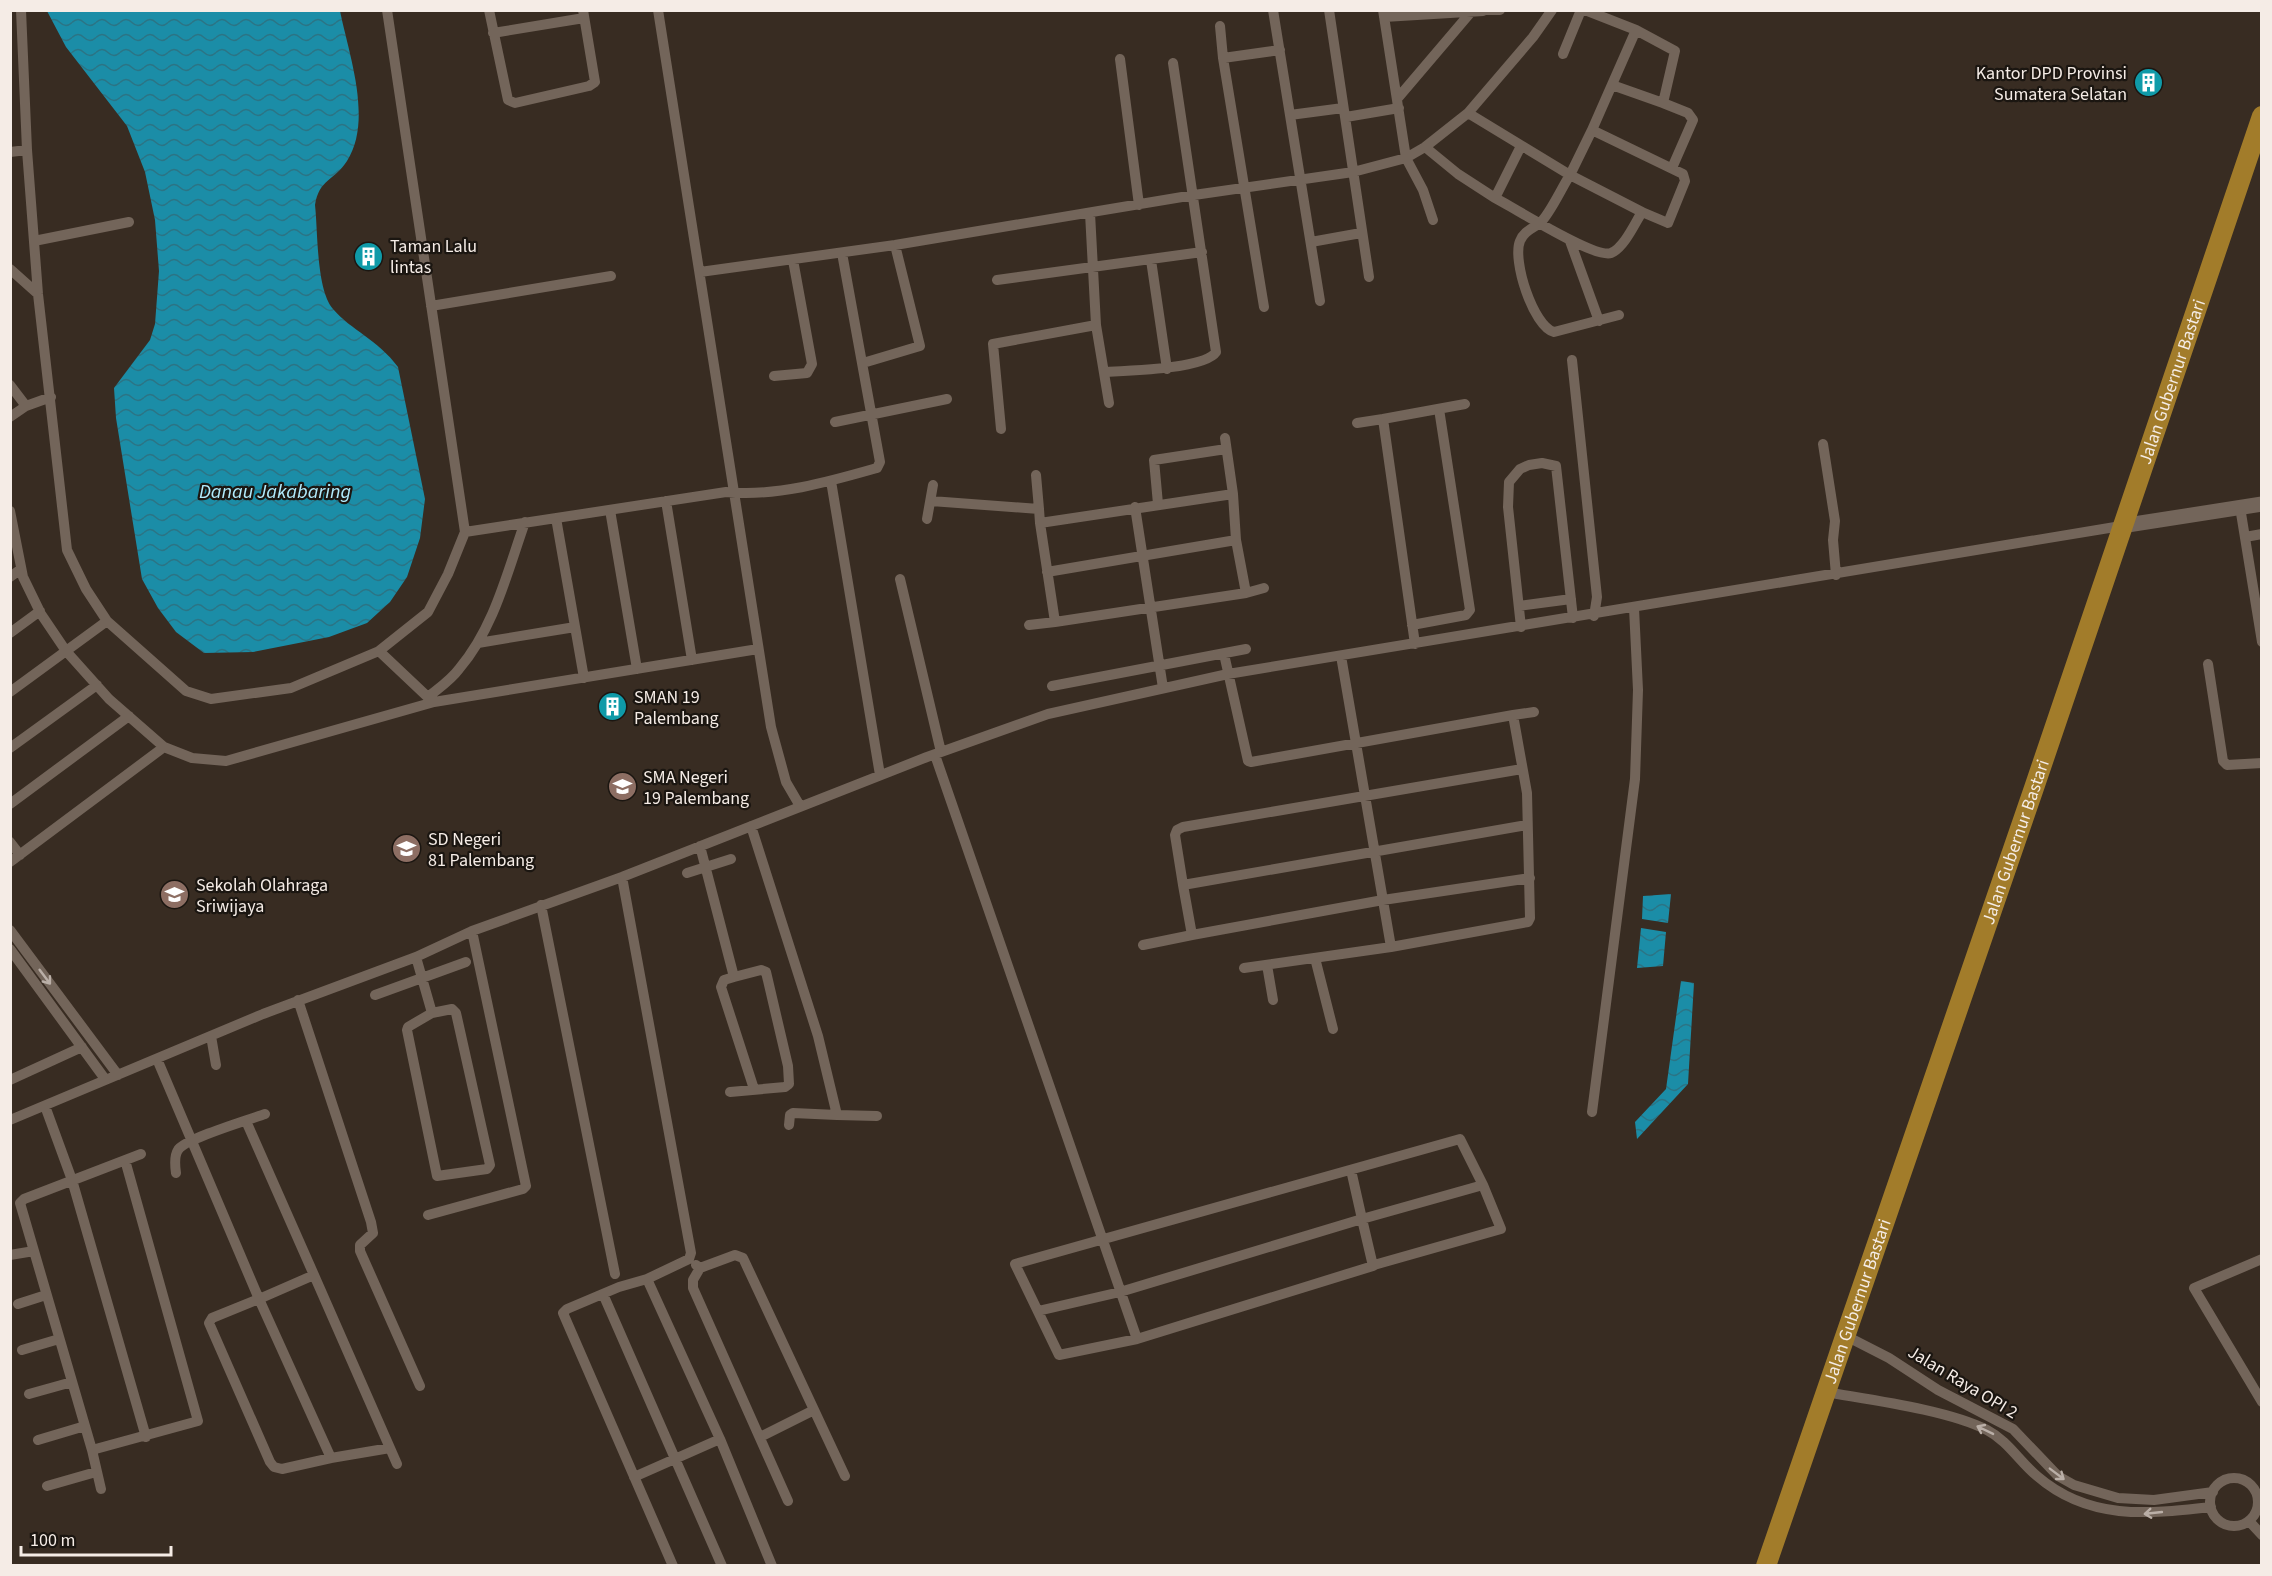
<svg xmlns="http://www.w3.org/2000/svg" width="2272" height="1576" font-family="'Source Sans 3',sans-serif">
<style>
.water{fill:url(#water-waves)}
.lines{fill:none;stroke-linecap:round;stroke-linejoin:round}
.street{stroke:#73655a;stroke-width:10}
.secondary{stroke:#73655a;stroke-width:15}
.highway{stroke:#a27c2a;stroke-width:20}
.oneway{stroke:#baafa7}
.labels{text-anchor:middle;stroke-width:4.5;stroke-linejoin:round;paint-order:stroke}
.poi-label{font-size:18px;fill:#f5ece6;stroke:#1b1611;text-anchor:start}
.street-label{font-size:18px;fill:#f5ece6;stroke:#1b1611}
.water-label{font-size:20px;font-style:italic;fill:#b2ecfd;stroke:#1b1611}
</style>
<defs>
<pattern id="water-waves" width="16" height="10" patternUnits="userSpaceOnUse" patternTransform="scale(1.5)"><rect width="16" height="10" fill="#1b8da7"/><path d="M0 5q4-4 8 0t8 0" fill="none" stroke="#2b7485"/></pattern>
</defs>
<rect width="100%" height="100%" fill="#382c22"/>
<path class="water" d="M47,11H340C349,55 373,120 347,161C335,180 319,179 315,205C318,231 316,289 333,309C351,330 378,340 398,367L425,499L420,538L407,577L390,602L367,623L329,637L253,652L204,653L176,632L158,608L142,579L116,418L114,388L150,340L155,324L159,271L155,220L145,172L127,126L66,47Z
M1671,894L1668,923L1642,919L1643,896Z
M1641,928L1666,932L1663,966L1637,968Z
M1681,981L1694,983L1688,1084L1637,1139L1635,1122L1666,1089Z"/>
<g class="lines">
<path class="street" d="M21,10L27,150L38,294L67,550L86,589L107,621L186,691L211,699L291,688L379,651L428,612L448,574L465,532L387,10
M489,10L508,100L515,103L589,86L595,82L583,10
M658,10L771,727L786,782L800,806
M1273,10L1320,301
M1329,10L1369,277
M1383,10L1406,158L1423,190L1433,220
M1483,10H1500
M1585,10L1636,30L1675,51L1663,103L1688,113L1693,120L1672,168
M1384,17L1483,11
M1220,26L1223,58L1264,307
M493,33L584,18
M1563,54L1581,10
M1223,58L1280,50
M1120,59L1139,205
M1612,85L1663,103
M1397,99L1471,12
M1468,113L1570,175L1592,130L1683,174L1685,181L1668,223L1642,212
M1290,115L1343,108
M1346,117L1399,108
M1592,130L1636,30
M1425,147L1458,174L1495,198L1521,146
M10,152L27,150
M1495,198C1515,208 1594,259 1611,253C1624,248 1635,223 1642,212L1570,175C1562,187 1550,214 1540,223C1532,229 1524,231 1520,241C1512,260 1533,326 1554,332L1619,315
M1090,213L1096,325L1109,403
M34,241L129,222
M1570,241L1599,321
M1311,242L1361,233
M1151,260L1167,369
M10,269L38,294
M700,272L895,245L1194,195L1353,172L1406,158L1425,147L1468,113L1533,37L1552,10
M997,280L1202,252
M431,306L611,276
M1572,360L1597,597L1594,616
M863,363L920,346L895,245
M1104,372C1126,371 1205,369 1216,352L1173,63
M774,376L807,373L812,364L793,260
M10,385L26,406
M10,417L26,406L51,397
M835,422L947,399
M1357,423L1383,419
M1001,429L993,344L1096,325
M1225,438L1233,494L1040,523L1055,622L1246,593L1264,588
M1823,444L1835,521L1833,540L1836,575
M1036,475L1039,509
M831,481L880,775
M666,501L692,660
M931,501L1039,509L1040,523
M1158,504L1154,460L1226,449
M1135,507L1163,688
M2240,507L2262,642
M610,510L637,669
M10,511L23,577L41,614L66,651L109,699L164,747L192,758L226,761L434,702L758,649
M556,518L584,678
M927,519L933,485
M465,532L726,492C776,497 828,482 877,468L880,462L842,253
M2245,537L2262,534
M1236,540L1246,593
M1047,572L1236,540L1233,494
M10,577L21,569
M900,579L941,752
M1519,606L1571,599
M1029,625L1055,622
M1412,625L1466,615L1470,610L1439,409
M1521,627L1508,507L1509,482L1520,469L1529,465L1542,463L1556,466L1573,618
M10,633L40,611
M478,643L575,627
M1415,644L1383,419L1465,404
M379,651L433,702
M1224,654L1248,761L1251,762L1513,715L1527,793L1530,918L1528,922L1391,947C1375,850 1358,753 1341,656
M2208,664L2223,761L2227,765L2262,763
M1052,686L1246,649
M10,692L107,621
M428,697C439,688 451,680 459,669C494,628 507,573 525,522
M1513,715L1534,712
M10,748L97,685
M935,755L1137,1339
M1522,769L1183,827L1177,830L1175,835L1183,885L1527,825
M10,804L129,716
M751,826L818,1036L837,1115L793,1113L790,1115L789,1125
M10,842L20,855
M700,846L734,977L761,970L766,972L788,1066L789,1084L785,1087L730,1092
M10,862L164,747
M687,873L731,859
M622,877L691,1253L689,1259L647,1279L720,1439L772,1566
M1183,885L1192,935L1383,900L1530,878
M541,905L615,1274
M10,930L118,1075
M1143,945L1192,935
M10,949L105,1079
M416,957L432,1013L452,1009L456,1013L490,1165L487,1169L437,1176L407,1030L408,1027L432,1013
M1315,958L1333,1029
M1267,965L1273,1000
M1244,968L1391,947
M734,977L724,980L721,987L754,1089
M375,995L466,962
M298,1000L371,1222L373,1233L360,1245V1251L420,1386
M211,1036L216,1065
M157,1059L259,1299L314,1275L397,1464
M10,1080L82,1047
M45,1106L72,1180L146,1437
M1592,1112L1635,779L1638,690L1634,608
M837,1115L877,1116
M10,1120L263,1014L416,957L472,931L622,877L927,757L1048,714L1228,674L2121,526
M246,1121L314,1275
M176,1173C175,1166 174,1156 178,1150C184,1139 251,1119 265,1114
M428,1215L523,1189L526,1186L472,931
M10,1255L34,1251
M2262,1259L2194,1288L2262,1402
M696,1265L700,1268L693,1280V1288L788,1501
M1374,1265L1501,1229L1483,1185
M700,1268L735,1255L743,1258L845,1476
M647,1279L619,1287L567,1309L563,1313L673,1566
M603,1294L722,1566
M259,1299L331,1458L282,1469L274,1467L270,1462L209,1323L212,1318Z
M18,1304L46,1295
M1038,1311L1120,1292L1362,1219L1373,1266L1137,1339L1059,1355L1015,1264L1460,1139L1483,1185L1362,1219L1351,1170
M1846,1336L1889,1358L1938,1390L2013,1429L2058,1476L2074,1485L2118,1498L2154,1500L2213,1492
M22,1350L59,1339
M1826,1392C1871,1400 1948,1410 1987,1430C2008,1441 2019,1461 2037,1476C2089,1521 2148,1514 2211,1507
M29,1394L72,1382
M760,1437L814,1410
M38,1440L85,1426
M92,1450L20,1203L24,1199L141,1154
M331,1458L390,1448
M634,1477L720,1439
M2210 1502a24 24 0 1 1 48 0a24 24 0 1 1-48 0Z
M47,1486L96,1472
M101,1489L92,1450L198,1421L125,1160
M2249,1521L2262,1535"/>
<path class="secondary" d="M2121,526L2262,504"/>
<path class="highway" id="s1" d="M1766,1566L2034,788L2262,116"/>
</g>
<defs><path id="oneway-shaft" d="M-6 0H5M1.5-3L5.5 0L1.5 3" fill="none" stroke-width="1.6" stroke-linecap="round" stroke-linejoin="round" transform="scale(1.5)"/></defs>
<g class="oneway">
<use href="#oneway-shaft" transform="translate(45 977) rotate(53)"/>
<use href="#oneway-shaft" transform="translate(1985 1430) rotate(-154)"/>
<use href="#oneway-shaft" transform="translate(2057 1474) rotate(37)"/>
<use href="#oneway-shaft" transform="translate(2153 1513) rotate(174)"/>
</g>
<defs>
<symbol id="building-disc" viewBox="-11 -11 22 22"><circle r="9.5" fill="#0f9aa8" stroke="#1b1611"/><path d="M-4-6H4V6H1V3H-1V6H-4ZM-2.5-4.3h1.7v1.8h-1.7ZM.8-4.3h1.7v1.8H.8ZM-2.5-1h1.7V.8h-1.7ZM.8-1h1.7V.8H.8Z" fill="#fff"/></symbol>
<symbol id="school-disc" viewBox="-11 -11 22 22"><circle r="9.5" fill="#8d6e63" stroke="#1b1611"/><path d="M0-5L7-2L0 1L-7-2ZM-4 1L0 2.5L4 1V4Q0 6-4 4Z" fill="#fff"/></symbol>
</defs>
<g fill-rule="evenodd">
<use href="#building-disc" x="2132" y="66" width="33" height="33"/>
<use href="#building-disc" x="352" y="240" width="33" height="33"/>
<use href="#building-disc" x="596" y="690" width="33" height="33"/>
<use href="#school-disc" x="606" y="770" width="33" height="33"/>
<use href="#school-disc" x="390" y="832" width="33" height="33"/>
<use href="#school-disc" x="158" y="878" width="33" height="33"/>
</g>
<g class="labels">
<g class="poi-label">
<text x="2127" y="79" text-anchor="end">Kantor DPD Provinsi<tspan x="2127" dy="21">Sumatera Selatan</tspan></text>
<text x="390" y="252">Taman Lalu<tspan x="390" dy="21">lintas</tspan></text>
<text x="634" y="703">SMAN 19<tspan x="634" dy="21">Palembang</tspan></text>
<text x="643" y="783">SMA Negeri<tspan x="643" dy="21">19 Palembang</tspan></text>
<text x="428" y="845">SD Negeri<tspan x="428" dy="21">81 Palembang</tspan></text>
<text x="196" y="891">Sekolah Olahraga<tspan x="196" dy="21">Sriwijaya</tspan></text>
</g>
<g class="street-label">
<text dy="6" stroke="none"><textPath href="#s1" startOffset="1252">Jalan Gubernur Bastari</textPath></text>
<text dy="6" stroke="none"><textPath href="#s1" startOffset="766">Jalan Gubernur Bastari</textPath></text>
<text dy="6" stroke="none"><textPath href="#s1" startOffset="280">Jalan Gubernur Bastari</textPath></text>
<text transform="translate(1963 1382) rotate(31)" y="6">Jalan Raya OPI 2</text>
</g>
<g class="water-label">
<text x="275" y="498">Danau Jakabaring</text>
</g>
</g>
<rect width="2272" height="1576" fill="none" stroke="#f5ece6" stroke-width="24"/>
<path d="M21 1546v9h150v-9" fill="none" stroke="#f5ece6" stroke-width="3"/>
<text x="30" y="1546" font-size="18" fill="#f5ece6" stroke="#1b1611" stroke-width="4.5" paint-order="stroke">100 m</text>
</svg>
